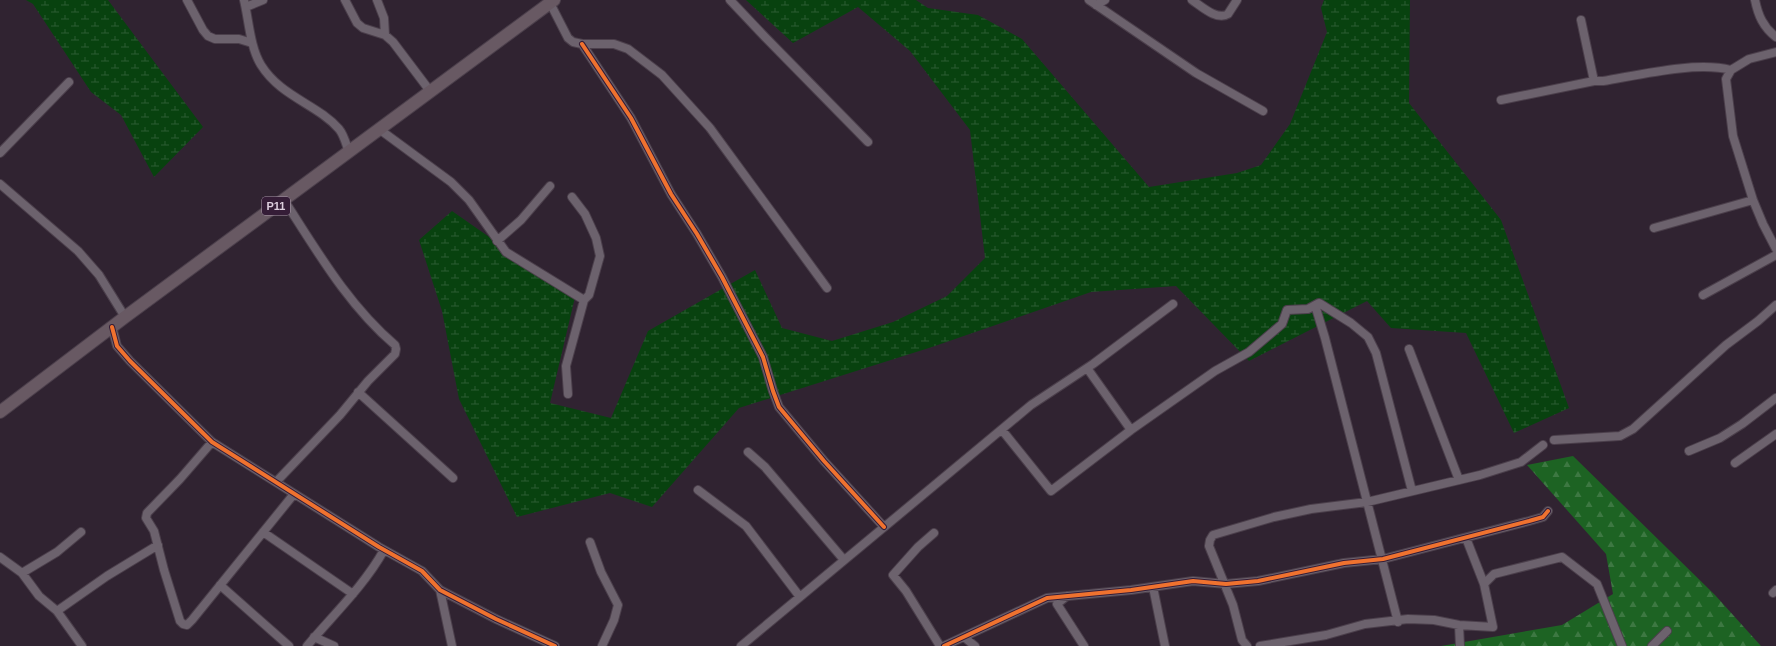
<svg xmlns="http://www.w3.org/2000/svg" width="1776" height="646" font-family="Arial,sans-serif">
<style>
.forest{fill:url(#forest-firs)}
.wetland{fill:url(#wetland-marsh)}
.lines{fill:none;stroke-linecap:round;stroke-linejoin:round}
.minor-casing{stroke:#4b3f4b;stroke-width:10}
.primary-casing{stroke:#4b3f4b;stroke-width:14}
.minor{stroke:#6c626d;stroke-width:8}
.primary{stroke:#685963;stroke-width:12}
.cycleway-casing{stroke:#351d37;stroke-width:6}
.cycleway{stroke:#ef722f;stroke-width:4}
.labels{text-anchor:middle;stroke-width:4;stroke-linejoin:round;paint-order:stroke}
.shield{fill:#351d37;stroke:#ab99ac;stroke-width:1}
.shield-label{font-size:11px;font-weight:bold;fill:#ddcede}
</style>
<defs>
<pattern id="forest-firs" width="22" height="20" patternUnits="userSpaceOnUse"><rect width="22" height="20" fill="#1d6323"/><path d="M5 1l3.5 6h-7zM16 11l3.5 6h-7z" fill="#3d7842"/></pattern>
<pattern id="wetland-marsh" width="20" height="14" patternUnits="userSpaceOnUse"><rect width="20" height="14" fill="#08420f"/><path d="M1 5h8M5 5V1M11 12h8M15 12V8" fill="none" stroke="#2c5c32"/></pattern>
</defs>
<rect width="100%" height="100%" fill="#302331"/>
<path class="forest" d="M1573,456L1715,595L1761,646H1441L1562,625L1613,594L1606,554L1527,465Z"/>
<path class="wetland" d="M26,0H108L203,127L154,177L121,115L91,92L33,4Z
M746,0H916L928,8L978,15L1022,39L1149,187L1237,173L1261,165L1290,124L1327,32L1321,8L1324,0H1410L1409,103L1501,220L1569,408L1514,433L1466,333L1391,328L1367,301L1249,361L1176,286L1091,292L932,347L739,408L652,507L610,493L517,517L459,399L442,311L419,240L452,211L575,297L550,403L611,418L648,331L755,270L782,328L832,341L893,322L947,296L985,258L970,130L910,51L858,7L793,43Z"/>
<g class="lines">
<defs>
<path id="minor" d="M187,0L203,30L208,36L215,39H239L252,43
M244,0C249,21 250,47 261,65C281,97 317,104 339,129C344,135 346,144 349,152
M345,0L357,23L363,28L385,35L393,42L430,91
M377,0L384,18L385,35
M730,0L765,37L868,142
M1089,0L1196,73L1263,111
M1192,0C1201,6 1217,21 1228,14L1237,0
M1755,0C1758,15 1763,27 1776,37
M550,3L568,38L573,42L582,44H614L628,49L662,75L710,128L827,288
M1096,5L1105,0
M246,7L263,0
M1581,20L1594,81H1603C1639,75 1696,61 1731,70L1749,59L1776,52
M582,44L631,118L671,194L697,234L722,277L763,357L773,391L779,407L824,461L884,527
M1731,70L1726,79L1733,136L1753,200L1763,224L1776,249
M1501,100L1594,81
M379,129L451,182L469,200L506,252L584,300L566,366L568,394
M0,153L69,82
M0,184L78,251L99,275L125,317
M572,197L585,214L596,238L600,256L589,295L584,300
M1654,228L1753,200
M497,241L521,220L550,186
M1703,295L1776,255
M1315,305L1325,338L1398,622
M112,327L117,346L130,361L212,442L379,547L422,571L440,590L496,619L555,646
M1409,349L1459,480
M358,392L453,478
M1002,430L1051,491L1131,430L1087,368
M1131,430L1215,371L1249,352L1282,324L1287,310L1308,309L1319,303L1351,323L1368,337L1376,353L1412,491
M1554,440L1620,436L1633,429L1726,345L1758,321L1776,305
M212,442L180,479L147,513L146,518L154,531L164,570L180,621L183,624L187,625L192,620L294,494
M1689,451L1720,438L1742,424L1776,398
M748,452L765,467L844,560
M1735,463L1776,434
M276,482L340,415L368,381L395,354L396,349L395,345C348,305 317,251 284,200
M698,490L746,526L800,597
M263,532L353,594
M934,533L918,547L893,575L906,591L940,646
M590,542L601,572L618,605L614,620L602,646
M0,557L22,573L57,552L81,532
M22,573L39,596L57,611L82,646
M1484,584L1494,574L1562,557L1597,584L1622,646
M220,585L289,646
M1153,587L1165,646
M440,590L452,646
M1773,593L1776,590
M1067,596L1057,604L1084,646
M57,611L107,576L158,545
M1459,625L1460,646
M314,637L334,646
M964,637L975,646
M307,646C333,615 364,586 384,550
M741,646L1031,405L1093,364L1173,304
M944,646L1047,598L1131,590L1193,581L1226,584L1258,581L1344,563L1383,559L1529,521L1543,517L1548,511
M1247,646L1242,640L1233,605L1209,546L1210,540L1213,535L1274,517L1311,509L1367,502L1480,475L1521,462L1543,445
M1260,646L1326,635L1365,624L1408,619L1434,620L1459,625L1493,627L1484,584L1466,538
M1652,646L1667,631"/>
<path id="primary" d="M0,412L125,317L554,0"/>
</defs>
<use href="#minor" class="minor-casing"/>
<use href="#primary" class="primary-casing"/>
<use href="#minor" class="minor"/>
<use href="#primary" class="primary"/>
<defs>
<path id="cycleway" d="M582,44L631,118L671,194L697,234L722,277L763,357L773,391L779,407L824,461L884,527
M112,327L117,346L130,361L212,442L379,547L422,571L440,590L496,619L555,646
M944,646L1047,598L1131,590L1193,581L1226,584L1258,581L1344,563L1383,559L1529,521L1543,517L1548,511"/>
</defs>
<use href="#cycleway" class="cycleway-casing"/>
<use href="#cycleway" class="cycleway"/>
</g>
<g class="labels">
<rect class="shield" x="262" y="197" width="28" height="18" rx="3"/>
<g class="shield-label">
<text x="276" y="210">P11</text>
</g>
</g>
</svg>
